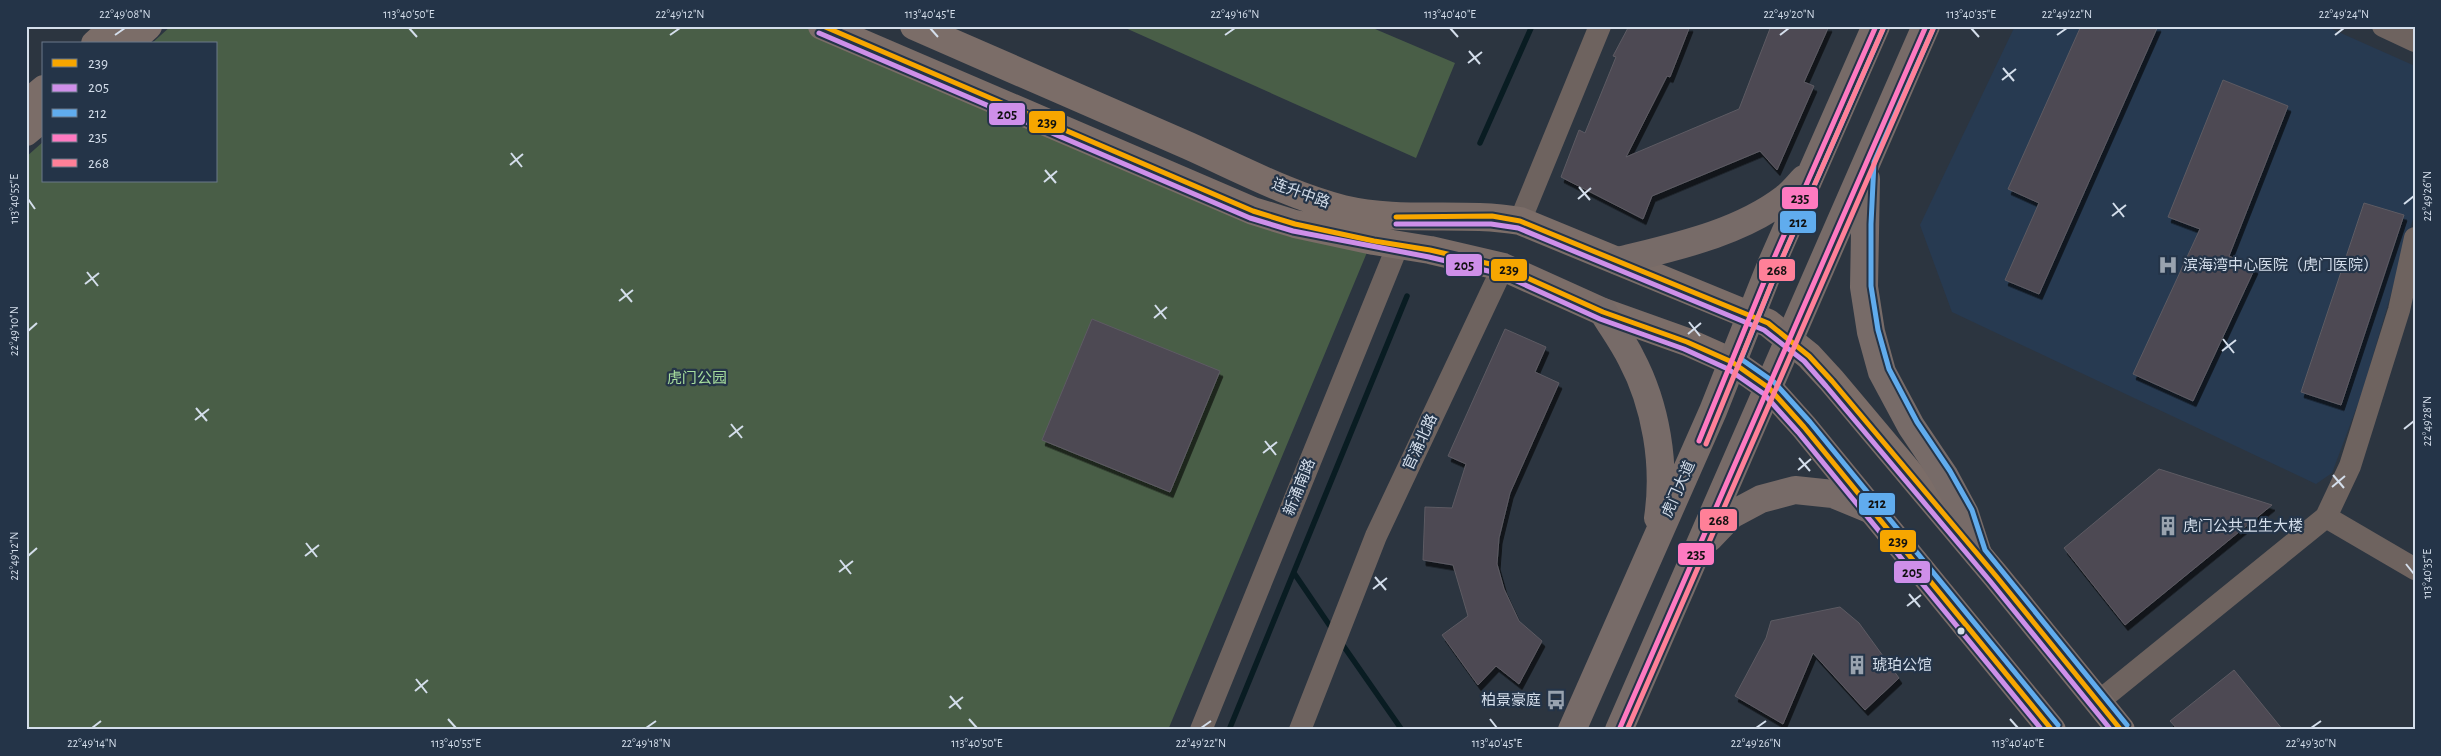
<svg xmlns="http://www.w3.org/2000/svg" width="2441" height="756" font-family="'Alegreya Sans','Noto Sans SC',sans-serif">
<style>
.built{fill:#273a51}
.green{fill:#495e47}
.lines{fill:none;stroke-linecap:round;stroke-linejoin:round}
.stream{stroke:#091c22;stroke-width:5.5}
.building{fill:#4d4852;stroke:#5d5b63;filter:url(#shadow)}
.street{stroke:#6e635f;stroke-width:22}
.secondary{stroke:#7b6d68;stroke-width:28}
.primary{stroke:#776b68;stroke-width:28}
.bus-1-casing{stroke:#243448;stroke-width:9}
.bus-2-casing{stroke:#243448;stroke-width:9}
.bus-3-casing{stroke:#243448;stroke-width:9}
.bus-4-casing{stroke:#243448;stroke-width:9}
.bus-5-casing{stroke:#243448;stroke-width:9}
.bus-1{stroke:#f7a600;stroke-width:5}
.bus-2{stroke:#ce8fe9;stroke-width:5}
.bus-3{stroke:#60acee;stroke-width:5}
.bus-4{stroke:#fe7ac1;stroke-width:5}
.bus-5{stroke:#ff8098;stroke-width:5}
.ticks{fill:none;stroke:#d4deeb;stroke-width:2}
.bus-dot{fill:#d4deeb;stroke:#243448;stroke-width:2}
.labels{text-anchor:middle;stroke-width:4.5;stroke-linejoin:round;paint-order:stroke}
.street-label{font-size:15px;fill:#d4deeb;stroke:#243448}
.poi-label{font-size:15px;fill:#d4deeb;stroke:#243448;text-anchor:start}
.park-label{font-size:15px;fill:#a8df9e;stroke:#243448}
.line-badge{stroke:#243448;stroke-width:2}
.pale-badge-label{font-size:14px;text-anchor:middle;font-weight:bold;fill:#111}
.neatline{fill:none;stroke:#d4deeb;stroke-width:2}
.ticks-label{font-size:12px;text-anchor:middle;fill:#d4deeb}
</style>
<defs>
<filter id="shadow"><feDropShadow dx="3" dy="5.5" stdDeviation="0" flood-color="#0009"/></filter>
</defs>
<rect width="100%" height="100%" fill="#2c3540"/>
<path class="built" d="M2015,26H2325L2415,66V212L2362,393L2332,473L2316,484L1952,312L1920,225Z"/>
<path class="green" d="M171,26H843L1368,250L1168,730H26V157L44,141V181H216V44H151Z
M1121,26H1368L1455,63L1416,158Z"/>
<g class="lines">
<path class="stream" d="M1480,143L1532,26
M1294,573L1332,629
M1340,641L1402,730
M1229,730L1407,296"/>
</g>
<path class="building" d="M1629,26H1690L1670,77L1667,76L1626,157L1739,109L1771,26H1829L1804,82L1814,86L1777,170L1760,151L1652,196L1643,219L1561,177L1579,130L1585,133L1616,57L1613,56Z
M2081,26H2158L2039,294L2005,280L2039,203L2008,189Z
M2223,80L2288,106L2229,256L2255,268L2193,401L2133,374L2200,229L2168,217Z
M2364,203L2404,215L2341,405L2301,392Z
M1092,319L1220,371L1170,492L1042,440Z
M1505,329L1546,347L1535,372L1559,383L1510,493L1499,538L1497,564L1504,589L1519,621L1542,641L1519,684L1496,666L1478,685L1442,635L1468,616L1453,565L1423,560L1425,507L1452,508L1466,464L1448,456Z
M2159,469L2272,505L2125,625L2064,548Z
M1840,607L1859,623L1899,678L1865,710L1813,653L1783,724L1735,696L1766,638L1771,621Z
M2234,670L2283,730H2178L2170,721Z"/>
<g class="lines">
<path class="street" d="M2383,26L2415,41
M1520,221L1600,26
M2326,517L2415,569
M2098,702L2326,517L2350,466L2399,310L2415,238
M1201,730L1398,245
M1300,730L1376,536L1503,267"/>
<path class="secondary" d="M822,26L1253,211L1295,224L1374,241L1430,250L1503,267L1603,312L1687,342L1732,362L1769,388L1804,427L2052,730
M914,26C1006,66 1097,106 1189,146C1238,168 1291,196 1343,209C1403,223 1461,211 1520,221L1768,323L1809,356L1832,381L1996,576L2121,730
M95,44L115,26
M128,44L148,26
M26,104L44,89
M26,132L44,117"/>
<path class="primary" d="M1866,179L1864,287L1871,332L1882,372L1911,426L1944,475L1965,514L1978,554
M1618,261C1674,247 1738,234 1785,198C1792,193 1798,185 1804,179
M1603,312C1612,327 1623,342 1631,358C1656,405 1666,465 1658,518
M1709,538L1731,515L1761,499L1795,490L1833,494L1872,510
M1572,730L1713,411L1771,265L1876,26
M1619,730L1926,26"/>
<defs>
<path id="bus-1" d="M823,26L1253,211L1295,224L1374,241L1430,250L1503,267L1603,312L1687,342L1732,362L1769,388L1804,427L2052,730
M1396,217L1492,216L1520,221L1768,323L1809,356L1832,381L1996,576L2121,730"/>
<path id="bus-2" d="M819,33L1250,218L1293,231L1429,257L1501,274L1600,319L1684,349L1728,369L1764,394L1798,432L2042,730
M1396,224H1491L1518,228L1764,330L1804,361L1826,386L1990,581L2111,730"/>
<path id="bus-3" d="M1883,29L1778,268L1741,359L1774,382L1810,422L2058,725
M1933,29L1874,162L1871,224V286L1878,330L1889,369L1917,422L1950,471L1972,510L1985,550L2127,725"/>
<path id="bus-4" d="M1699,441L1771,265L1876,26
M1619,730L1926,26"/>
<path id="bus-5" d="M1706,444L1778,268L1883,29
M1627,730L1933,29"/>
</defs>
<use href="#bus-1" class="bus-1-casing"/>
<use href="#bus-2" class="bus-2-casing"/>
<use href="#bus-3" class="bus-3-casing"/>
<use href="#bus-4" class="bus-4-casing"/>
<use href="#bus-5" class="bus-5-casing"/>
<use href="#bus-1" class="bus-1"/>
<use href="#bus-2" class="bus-2"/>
<use href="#bus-3" class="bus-3"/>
<use href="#bus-4" class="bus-4"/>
<use href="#bus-5" class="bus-5"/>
</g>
<path class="ticks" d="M409,28L417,37M930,28L938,37M1450,28L1458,37M1971,28L1979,37M115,35L125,28M670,35L680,28M1225,35L1235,28M1780,35L1789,28M2057,35L2067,28M2335,35L2344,28M1469,51L1480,64M1468,63L1482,52M2003,68L2014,81M2002,80L2016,69M511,153L522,167M510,165L523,154M1045,170L1056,183M1044,182L1057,171M1579,187L1590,200M28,199L35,209M1578,199L1591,188M2113,203L2124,217M2404,204L2414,196M2112,216L2126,205M87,272L98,286M85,284L99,273M621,289L632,302M619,301L633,290M1155,305L1166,319M1154,318L1167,307M1689,322L1700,336M28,331L37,323M1688,334L1701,323M2223,339L2234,353M2222,351L2236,340M196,408L207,421M195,420L209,409M731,424L742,438M2404,429L2414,421M729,437L743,426M1265,441L1276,455M1263,453L1277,442M1799,458L1810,471M1798,470L1811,459M2333,475L2344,488M2332,487L2345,476M306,543L317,557M28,556L37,548M305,556L319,545M840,560L851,574M2406,564L2414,574M839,572L853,561M1375,577L1386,590M1373,589L1387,578M1909,594L1920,607M1907,606L1921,595M416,679L427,693M415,691L428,680M950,696L961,709M949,708L963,697M448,719L456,728M969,719L977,728M1490,719L1497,728M2010,719L2018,728M92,728L101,721M646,728L656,721M1201,728L1211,721M1756,728L1766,721M2311,728L2321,721"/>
<defs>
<symbol id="hospital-bare" viewBox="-9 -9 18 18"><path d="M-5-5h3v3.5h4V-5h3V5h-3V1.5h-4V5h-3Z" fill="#99a3af" stroke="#243448" stroke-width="2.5" paint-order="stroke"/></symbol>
<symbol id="building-bare" viewBox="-9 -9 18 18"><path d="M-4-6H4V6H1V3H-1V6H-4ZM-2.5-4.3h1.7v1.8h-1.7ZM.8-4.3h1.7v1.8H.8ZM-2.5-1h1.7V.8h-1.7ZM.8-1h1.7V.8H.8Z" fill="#99a3af" stroke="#243448" stroke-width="2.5" paint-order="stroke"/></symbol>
<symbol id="bus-bare" viewBox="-9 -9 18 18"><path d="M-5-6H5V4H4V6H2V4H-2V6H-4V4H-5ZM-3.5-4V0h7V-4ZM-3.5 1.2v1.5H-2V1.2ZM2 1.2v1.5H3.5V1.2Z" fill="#99a3af" stroke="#243448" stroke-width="2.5" paint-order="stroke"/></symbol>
</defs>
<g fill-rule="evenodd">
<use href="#hospital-bare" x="2154" y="251" width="28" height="28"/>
<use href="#building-bare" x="2154" y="512" width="28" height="28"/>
<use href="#building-bare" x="1843" y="651" width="28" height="28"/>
<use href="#bus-bare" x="1542" y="686" width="28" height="28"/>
</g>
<circle class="bus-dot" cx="1961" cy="631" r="4.5"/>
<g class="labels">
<g class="street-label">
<text transform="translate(1301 193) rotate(20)" y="5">连升中路</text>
<text transform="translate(1420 442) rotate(-65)" y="5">官涌北路</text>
<text transform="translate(1299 487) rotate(-68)" y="5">新涌南路</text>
<text transform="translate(1678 489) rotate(-66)" y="5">虎门大道</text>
</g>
<g class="poi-label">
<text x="2183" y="270">滨海湾中心医院（虎门医院）</text>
<text x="2183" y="531">虎门公共卫生大楼</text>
<text x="1872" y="670">琥珀公馆</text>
<text x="1541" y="705" text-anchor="end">柏景豪庭</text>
</g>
<g class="park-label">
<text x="697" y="383">虎门公园</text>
</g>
</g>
<g class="line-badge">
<rect x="988" y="102" width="38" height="24" rx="5" fill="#ce8fe9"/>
<rect x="1028" y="110" width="38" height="24" rx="5" fill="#f7a600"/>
<rect x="1781" y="186" width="38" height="24" rx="5" fill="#fe7ac1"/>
<rect x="1779" y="210" width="38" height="24" rx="5" fill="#60acee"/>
<rect x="1445" y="253" width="38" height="24" rx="5" fill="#ce8fe9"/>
<rect x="1490" y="258" width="38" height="24" rx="5" fill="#f7a600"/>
<rect x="1758" y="258" width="38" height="24" rx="5" fill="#ff8098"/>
<rect x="1858" y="492" width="38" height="24" rx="5" fill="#60acee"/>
<rect x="1699" y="508" width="39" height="24" rx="5" fill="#ff8098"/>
<rect x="1879" y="529" width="38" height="24" rx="5" fill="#f7a600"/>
<rect x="1677" y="542" width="38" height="24" rx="5" fill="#fe7ac1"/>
<rect x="1893" y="560" width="38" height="24" rx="5" fill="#ce8fe9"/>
</g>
<g class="pale-badge-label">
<text x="1007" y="119">205</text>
<text x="1047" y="127">239</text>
<text x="1800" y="203">235</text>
<text x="1798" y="227">212</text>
<text x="1464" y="270">205</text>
<text x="1509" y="274">239</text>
<text x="1777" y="275">268</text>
<text x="1877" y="508">212</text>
<text x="1719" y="525">268</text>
<text x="1898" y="546">239</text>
<text x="1696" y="559">235</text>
<text x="1912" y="577">205</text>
</g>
<rect width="2441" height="756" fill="none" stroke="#243448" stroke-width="55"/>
<rect x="42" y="42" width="175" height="140" fill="#243448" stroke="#6a7889"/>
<rect x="52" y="59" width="25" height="8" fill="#f7a600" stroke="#6a7889"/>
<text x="88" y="68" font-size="15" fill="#d4deeb">239</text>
<rect x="52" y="84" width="25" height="8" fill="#ce8fe9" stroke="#6a7889"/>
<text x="88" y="92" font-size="15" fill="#d4deeb">205</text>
<rect x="52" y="109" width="25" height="8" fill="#60acee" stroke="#6a7889"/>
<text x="88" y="118" font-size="15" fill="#d4deeb">212</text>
<rect x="52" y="134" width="25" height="8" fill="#fe7ac1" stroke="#6a7889"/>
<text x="88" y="142" font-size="15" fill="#d4deeb">235</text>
<rect x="52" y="159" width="25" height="8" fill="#ff8098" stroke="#6a7889"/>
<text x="88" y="168" font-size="15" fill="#d4deeb">268</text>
<rect x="28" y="28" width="2386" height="700" class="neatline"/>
<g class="ticks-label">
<text x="125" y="18">22°49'08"N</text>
<text x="409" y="18">113°40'50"E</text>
<text x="680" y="18">22°49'12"N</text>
<text x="930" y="18">113°40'45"E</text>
<text x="1235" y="18">22°49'16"N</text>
<text x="1450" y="18">113°40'40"E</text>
<text x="1789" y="18">22°49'20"N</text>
<text x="1971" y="18">113°40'35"E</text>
<text x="2067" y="18">22°49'22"N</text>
<text x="2344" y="18">22°49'24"N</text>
<text transform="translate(2427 196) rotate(-90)" y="4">22°49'26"N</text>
<text transform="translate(14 199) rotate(-90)" y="4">113°40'55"E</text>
<text transform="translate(14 331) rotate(-90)" y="4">22°49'10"N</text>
<text transform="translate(2427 421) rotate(-90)" y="4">22°49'28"N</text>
<text transform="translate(14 556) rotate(-90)" y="4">22°49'12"N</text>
<text transform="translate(2427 574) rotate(-90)" y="4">113°40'35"E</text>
<text x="92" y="747">22°49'14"N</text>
<text x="456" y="747">113°40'55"E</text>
<text x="646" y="747">22°49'18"N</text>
<text x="977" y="747">113°40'50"E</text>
<text x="1201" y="747">22°49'22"N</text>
<text x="1497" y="747">113°40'45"E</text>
<text x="1756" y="747">22°49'26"N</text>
<text x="2018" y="747">113°40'40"E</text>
<text x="2311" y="747">22°49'30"N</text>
</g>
</svg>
